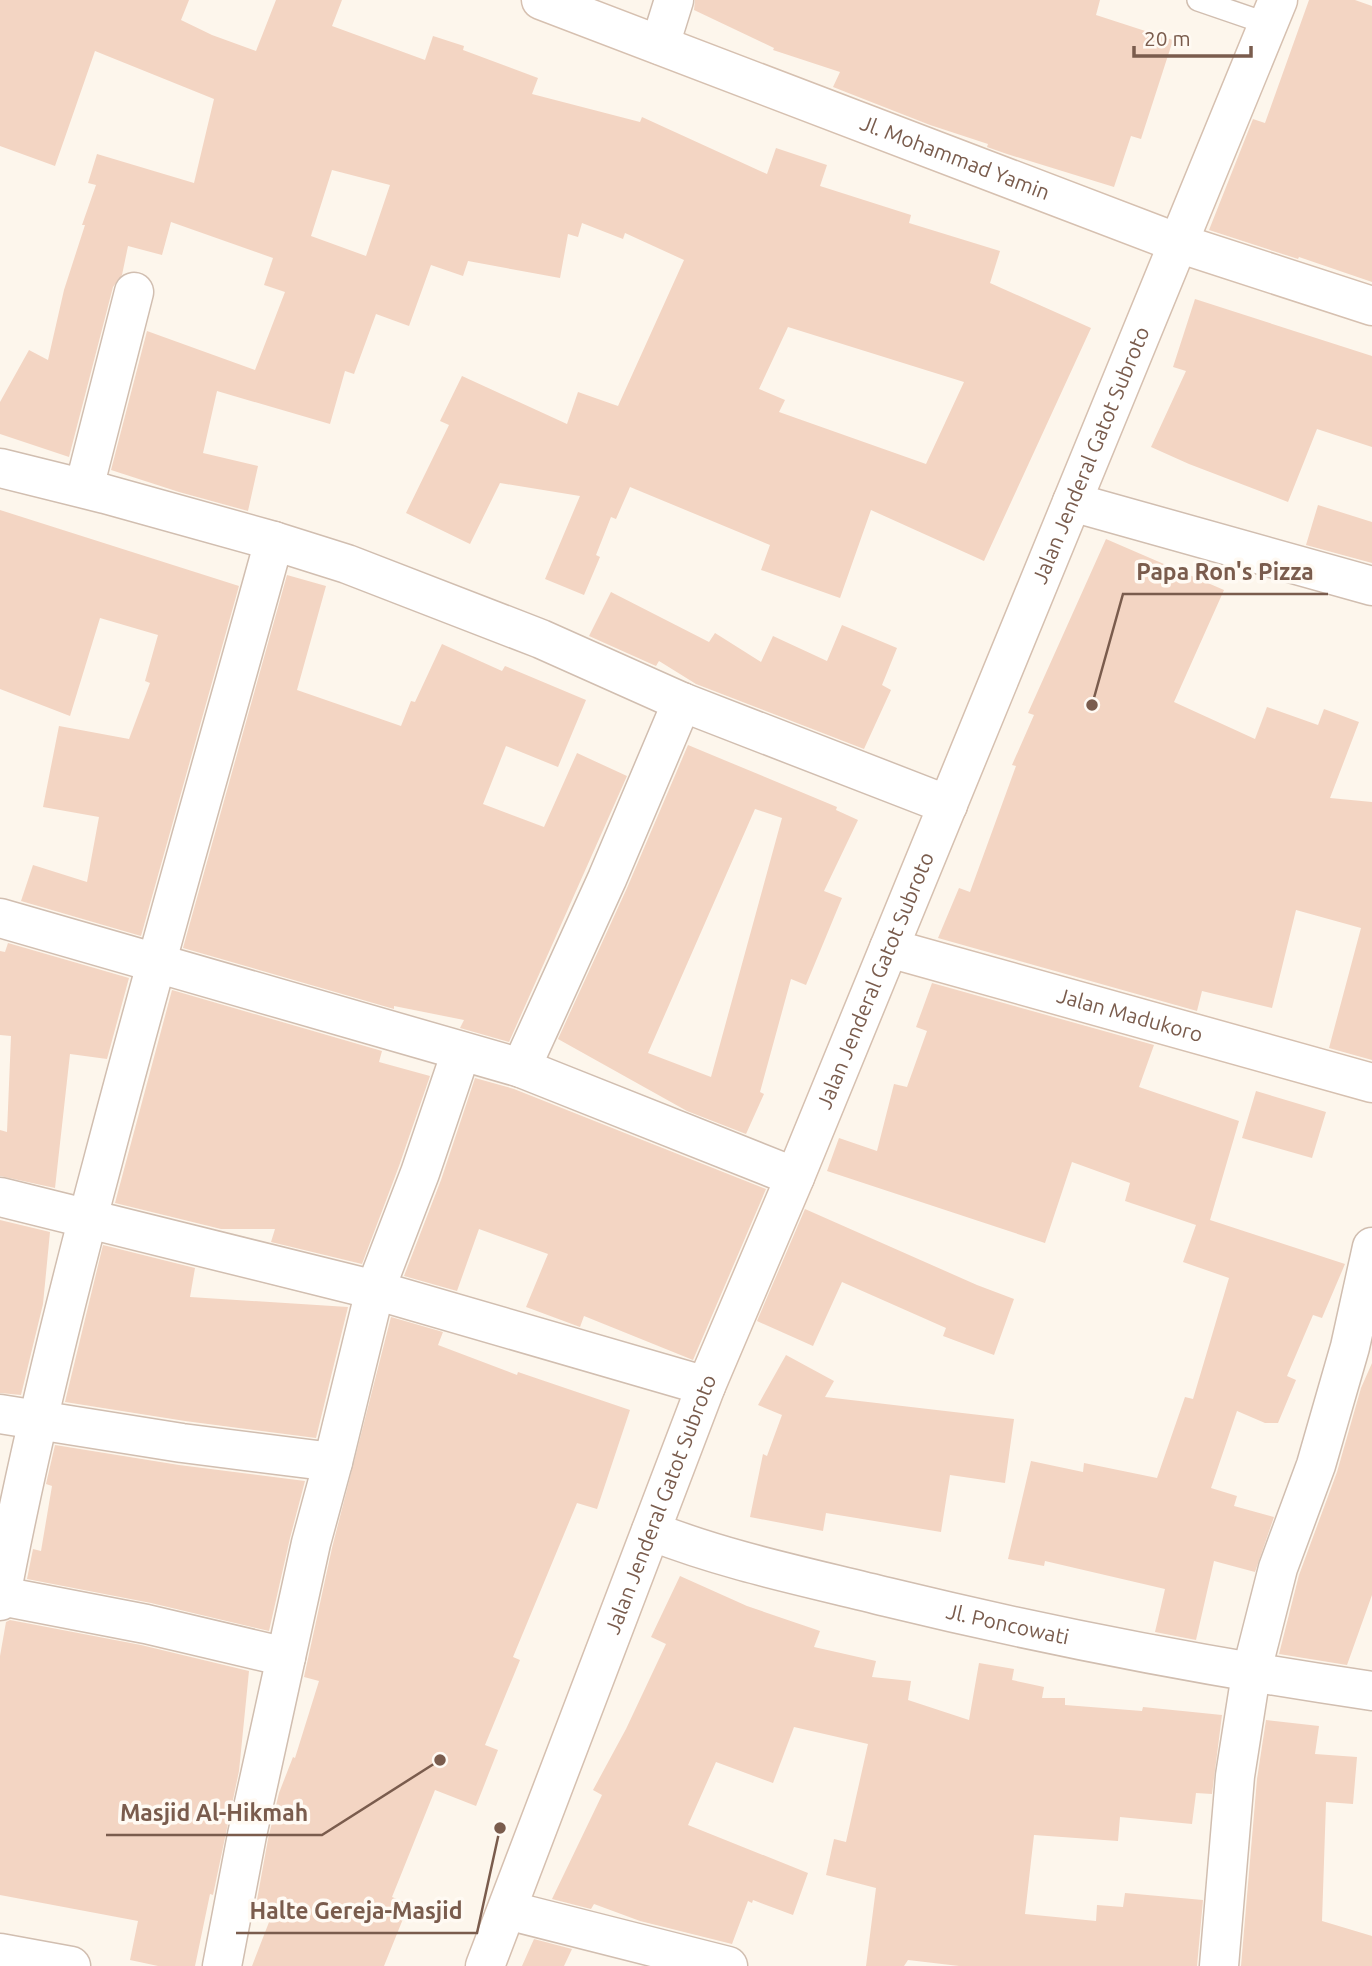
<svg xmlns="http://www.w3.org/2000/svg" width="1372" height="1966" font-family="Ubuntu,sans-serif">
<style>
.building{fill:#f3d5c3;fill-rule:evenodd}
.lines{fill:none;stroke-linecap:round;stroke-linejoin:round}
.lane-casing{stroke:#d1beb0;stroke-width:24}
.street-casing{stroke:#d1beb0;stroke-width:41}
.secondary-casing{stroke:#d6c0b0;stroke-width:41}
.lane{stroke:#fff;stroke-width:21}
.street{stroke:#fff;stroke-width:38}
.secondary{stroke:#fff;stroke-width:38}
.labels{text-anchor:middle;stroke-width:7;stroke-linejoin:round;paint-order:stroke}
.street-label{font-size:21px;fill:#7a5c4d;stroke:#fffaf3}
.leader{fill:none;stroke:#7a5c4d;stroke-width:2.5}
.callout-dot{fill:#7a5c4d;stroke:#fffaf3;stroke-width:2.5}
.callout-label{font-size:23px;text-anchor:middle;font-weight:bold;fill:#7a5c4d;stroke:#fffaf3;stroke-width:7;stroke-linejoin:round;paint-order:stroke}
</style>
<rect width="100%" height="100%" fill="#fdf6ec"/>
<path class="building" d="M0,0H189L181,20L212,35L256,51L276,0H342L332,26L425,60L433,36L464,46L463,50L538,78L532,94L640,122L642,117L767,174L776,148L827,165L820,186L911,215L909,223L1000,251L990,283L1091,328L984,561L871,510L840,598L761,570L770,545L630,487L616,519L611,517L596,555L600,557L584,595L545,579L580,496L500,483L470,544L406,513L449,425L440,421L462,376L567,424L578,392L618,406L684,260L625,233L623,239L582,223L578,237L568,234L560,278L468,261L463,276L431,265L409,326L376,314L354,374L345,371L330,424L217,391L203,453L258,466L248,511L179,492L111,470L147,331L255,370L285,292L264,285L273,258L171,222L162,255L128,246L122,275L113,287L69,457L0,434V402L29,350L48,360L64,290L85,225H82L96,185L88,183L97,154L194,183L214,99L95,51L55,166L0,146ZM332,170L390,185L366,256L311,236ZM788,327L964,382L926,464L779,412L785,400L759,389Z
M695,0H1100L1096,15L1173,40L1141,139L1131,136L1114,187L1007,154L987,147L988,144L930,125L833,87L840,72L773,50L774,48L694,10Z
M1309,0H1355L1372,6V282L1299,257L1298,259L1209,230L1253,119L1265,123Z
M1195,299L1372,356V447L1317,429L1288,502L1189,464L1151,447L1186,371L1173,367Z
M1318,505L1372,522V563L1306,545Z
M0,510L239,586L141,936L21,901L33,865L87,882L99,817L43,807L59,726L129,739L150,683L145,681L158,635L100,618L70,716L0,689Z
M1106,539L1224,590L1174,702L1255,739L1267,707L1318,725L1324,709L1359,722L1330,798L1372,802V1060L1329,1048L1361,928L1296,910L1272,1008L1202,991L1197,1011L938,938L959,888L970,892L1016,766L1012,765L1034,715L1028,713Z
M287,575L326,586L297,690L401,726L411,701L415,702L442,644L502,671L505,666L586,700L558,767L506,746L483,804L544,827L577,753L627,776L509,1042L460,1028L464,1020L394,1006V1009L183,948Z
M611,592L709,642L715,633L761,662L773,636L827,661L842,625L897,648L882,685L891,690L864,749L696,684L659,661L656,666L589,636Z
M688,745L837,807L836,810L858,820L824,891L842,898L806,985L791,979L760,1092L764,1094L746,1134L687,1111L558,1039L627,888ZM755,809L782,818L711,1077L648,1053Z
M8,943L129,978L107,1059L70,1054L55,1188L0,1176V1130L7,1132L11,1036L0,1035V951L5,952Z
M932,983L1154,1045L1139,1087L1239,1121L1210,1220L1345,1264L1322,1318L1313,1315L1287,1376L1296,1380L1278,1423H1265L1237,1411L1211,1488L1237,1496L1234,1506L1274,1517L1255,1572L1214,1561L1196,1640L1155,1632L1165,1589L1045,1561L1044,1566L1008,1559L1031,1461L1083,1472L1084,1463L1157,1478L1185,1397L1193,1399L1229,1278L1183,1262L1196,1225L1125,1201L1130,1183L1072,1162L1045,1243L827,1171L839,1138L877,1151L894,1084L907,1087L927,1031L916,1027Z
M172,990L382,1051L379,1062L430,1076L399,1166L362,1264L271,1242L275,1229H221L115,1203Z
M475,1078L514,1089L766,1189L693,1360L584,1316L580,1327L526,1307L548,1254L479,1229L457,1291L404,1276L441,1180Z
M1256,1091L1326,1112L1312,1158L1242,1138Z
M805,1209L977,1285L1014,1299L994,1355L943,1336L946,1328L842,1282L813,1346L757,1321Z
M0,1220L50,1232L43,1304L21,1395L0,1393Z
M103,1245L195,1268L190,1297L348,1307L316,1438L185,1421L65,1402Z
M391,1317L443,1332L438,1345L517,1375L518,1372L630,1410L597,1509L577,1503L513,1657L520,1660L485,1745L498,1750L476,1806L435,1790L392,1897L409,1904L384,1966H252L271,1917L255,1911L268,1839L279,1793L293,1757L295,1758L319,1681L304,1677L332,1548Z
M786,1355L834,1381L825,1397L1014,1419L1005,1483L950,1475L941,1532L826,1513L823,1531L750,1517L763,1454L767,1456L782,1415L758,1405Z
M1372,1363V1595L1347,1665L1279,1654L1299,1575L1337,1472L1361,1388Z
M55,1445L179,1465L305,1481L290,1538L269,1631L151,1603L27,1579L33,1549L41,1551L52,1486L46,1484Z
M680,1576L747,1606L820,1631L814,1647L876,1661L872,1677L911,1681L908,1700L969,1720L979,1663L1014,1669L1012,1680L1044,1687L1042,1698H1065V1705L1142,1711L1143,1707L1222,1715L1212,1794L1196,1793L1192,1824L1120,1817L1118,1841L1034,1835L1025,1914L1096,1921L1097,1905L1123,1907L1125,1893L1203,1900L1197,1966H959L908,1960L904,1966H866L876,1888L826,1875L834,1839L846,1842L868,1744L794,1727L773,1783L716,1762L688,1825L808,1873L793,1915L753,1900L752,1903L748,1901L732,1944L640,1921L594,1904L591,1909L552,1899L602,1795L593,1790L626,1729L666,1644L651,1637Z
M10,1620L141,1645L249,1671L239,1771L213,1895L210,1894L195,1966H158L130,1960L138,1921L0,1895V1656L6,1622Z
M1266,1720L1319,1726L1315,1754L1357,1757L1353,1804L1326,1802L1322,1921L1372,1936V1966H1241L1257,1779Z
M534,1939L572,1949L564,1966H522Z"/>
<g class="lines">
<defs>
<path id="lane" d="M1198,0L1268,24"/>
<g id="street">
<path d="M660,45L674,0"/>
<path d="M0,468L105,494L274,541L347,564L541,639L682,702L948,805"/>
<path d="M84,488L134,292"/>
<path d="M1072,502L1372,586"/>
<path d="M0,918L521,1068L795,1177"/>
<path d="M521,1068L607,879L682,702"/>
<path d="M0,1197L375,1290L706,1386"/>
<path d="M0,1414L182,1443L333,1462"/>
<path id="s1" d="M651,1531C727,1561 807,1577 887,1597C1047,1636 1208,1667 1372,1691"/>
<path d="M1,1596L146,1624L286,1657"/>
<path d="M0,1601C28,1452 64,1307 103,1161C157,954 217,748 274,541"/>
<path d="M507,1910L728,1966"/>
<path d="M0,1953L71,1966"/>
<path d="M222,1966L247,1835L311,1543L333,1462L375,1290L420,1173L461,1052"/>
<path d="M1219,1966L1235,1776L1251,1674L1278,1568L1316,1465L1350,1347L1372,1247"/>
</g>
<g id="secondary">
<path id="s2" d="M541,0L1178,243L1372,306"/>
<path id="s3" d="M889,948L1372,1083"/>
<path id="s4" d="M485,1966L706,1386L795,1177L1278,0"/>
</g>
</defs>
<use href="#lane" class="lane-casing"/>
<use href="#street" class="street-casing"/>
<use href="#secondary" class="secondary-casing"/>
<use href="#lane" class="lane"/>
<use href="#street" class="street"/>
<use href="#secondary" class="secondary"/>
</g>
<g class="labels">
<g class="street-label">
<text dy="7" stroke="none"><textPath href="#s2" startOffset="443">Jl. Mohammad Yamin</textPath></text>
<text dy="7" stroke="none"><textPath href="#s4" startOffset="1628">Jalan Jenderal Gatot Subroto</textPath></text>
<text dy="7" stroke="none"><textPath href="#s4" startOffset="1060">Jalan Jenderal Gatot Subroto</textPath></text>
<text dy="7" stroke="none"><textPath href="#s3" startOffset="250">Jalan Madukoro</textPath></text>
<text dy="7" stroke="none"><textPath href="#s4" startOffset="494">Jalan Jenderal Gatot Subroto</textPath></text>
<text dy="7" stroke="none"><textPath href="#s1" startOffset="369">Jl. Poncowati</textPath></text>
</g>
</g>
<path class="leader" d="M1092 705L1123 594H1328M440 1760L322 1835H106M500 1828L477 1933H236"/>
<g class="callout-dot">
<circle cx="1092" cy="705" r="7"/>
<circle cx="440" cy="1760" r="7"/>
<circle cx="500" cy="1828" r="7"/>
</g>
<g class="callout-label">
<text x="1225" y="580">Papa Ron's Pizza</text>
<text x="214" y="1821">Masjid Al-Hikmah</text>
<text x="356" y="1919">Halte Gereja-Masjid</text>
</g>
<path d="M1134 46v10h117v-10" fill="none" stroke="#7a5c4d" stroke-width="3.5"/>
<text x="1144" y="46" font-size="21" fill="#7a5c4d" stroke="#fffaf3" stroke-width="5" paint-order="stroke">20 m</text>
</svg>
